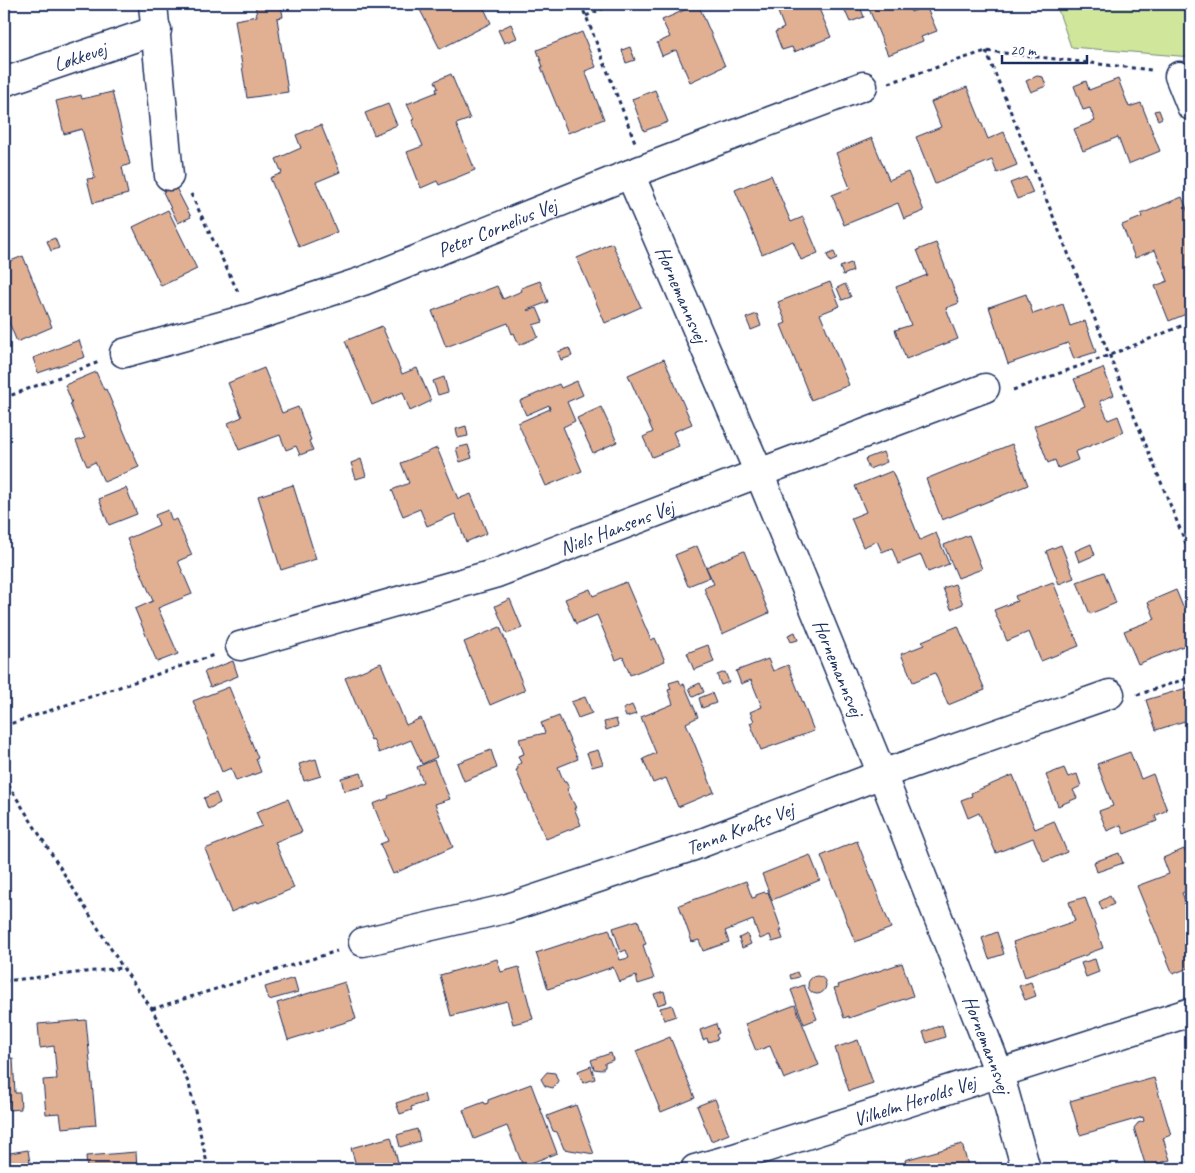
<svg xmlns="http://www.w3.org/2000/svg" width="1195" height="1173" font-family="Caveat,sans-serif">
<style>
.green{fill:#cfe69b;stroke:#758a7c}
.building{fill:#e1b093;stroke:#1b2f5e}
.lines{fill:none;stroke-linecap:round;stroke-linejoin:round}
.minor-casing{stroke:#1b2f5e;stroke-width:31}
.path{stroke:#1b2f5e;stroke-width:3;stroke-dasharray:4 4;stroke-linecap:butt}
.minor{stroke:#fff;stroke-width:28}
.labels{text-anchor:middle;stroke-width:4;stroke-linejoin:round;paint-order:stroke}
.street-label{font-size:20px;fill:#1b2f5e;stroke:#fff}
</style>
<rect width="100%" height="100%" fill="#fff"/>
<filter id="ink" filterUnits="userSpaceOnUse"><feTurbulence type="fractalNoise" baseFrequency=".02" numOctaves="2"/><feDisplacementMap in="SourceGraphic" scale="10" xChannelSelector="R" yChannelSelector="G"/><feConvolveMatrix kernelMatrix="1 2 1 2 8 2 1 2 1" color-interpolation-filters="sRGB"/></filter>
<g filter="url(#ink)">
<path class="green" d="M1056,4H1191V57L1071,47Z"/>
<path class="building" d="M255,4H281L283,17L277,18L288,92L247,98L235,20L257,16Z
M390,4H408L394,11Z
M417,4H482L491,23L440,49Z
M698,4L725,66L690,82L676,50L662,56L657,43L670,37L662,20Z
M775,4H817L831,37L794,52L792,47L782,50L775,32L784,28Z
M842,4H859L864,17L850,22Z
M867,4H907L911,12L926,6L937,31L921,37L923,41L888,55Z
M511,24L517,38L504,43L498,30Z
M582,32L596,67L585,71L604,119L568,133L541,67H543L537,50Z
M630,47L635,60L626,63L622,50Z
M451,74L470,119L456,124L475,170L439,185L437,181L421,188L407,152L423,146L412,120L414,119L407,104L437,92L436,89L438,88L435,81Z
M1037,76L1043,77L1046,86L1031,92L1026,81Z
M1118,79L1129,107L1141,103L1160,151L1128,164L1118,137L1083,151L1074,129L1095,121L1090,108L1083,110L1074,86L1086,81L1089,90Z
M967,87L988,139L1004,132L1017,165L997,173L992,160L935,184L916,137L941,127L931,102Z
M655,90L668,122L644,131L632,99Z
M112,92L130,164L122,167L128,194L93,203L87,179L95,178L82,129L64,134L56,101L81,95L82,99Z
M388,104L397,125L374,135L365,113Z
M1159,110L1162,118L1158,120L1154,111Z
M321,125L340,172L316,182L337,232L299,247L270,178L282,173L276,159L301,148L296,135Z
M872,138L889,180L908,172L924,211L904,219L898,203L844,225L832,195L850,188L836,153Z
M771,175L791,222L803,217L818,253L801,260L793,241L762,254L735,190Z
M1026,177L1033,193L1017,199L1010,183Z
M175,186L191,217L178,223L163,192Z
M1182,197L1191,219V312L1169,321L1155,286L1168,281L1155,250L1135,258L1122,225L1142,217L1141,214Z
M168,210L197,269L161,286L133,227Z
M55,238L59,248L51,251L47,241Z
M612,243L641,307L605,323L577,258Z
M936,243L959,303L946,308L958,339L906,359L895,330L911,325L896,287L927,275L917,250Z
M4,252L8,262L23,256L52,327L17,342L4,310Z
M834,252L837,259L830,262L827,255Z
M851,263L853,271L843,275L840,267Z
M540,281L548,302L527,310L528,311L537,308L543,322L533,325L538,337L519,345L514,333L512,334L508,323L446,347L432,311L497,286L503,299L522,291L521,288Z
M830,282L840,306L820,314L849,385L811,400L781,325L786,323L778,302Z
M845,284L851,297L842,300L837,288Z
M1026,294L1033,314L1063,304L1070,326L1085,321L1096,352L1074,359L1068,343L1008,364L989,307Z
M757,314L761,326L751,330L746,318Z
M382,326L402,374L417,368L431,401L410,411L403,392L372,405L345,341Z
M79,340L85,357L38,373L33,358Z
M569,348L572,356L561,360L558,352Z
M664,359L692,424L673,432L679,446L652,457L643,437L653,432L628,375Z
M264,368L282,413L298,407L311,440L309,441L313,450L300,455L296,446L286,450L280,435L239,450L228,423L242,417L228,383Z
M1103,368L1114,395L1100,401L1108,420L1118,416L1124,432L1075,452L1078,460L1058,468L1055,460L1048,463L1034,426L1085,406L1074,379Z
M96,372L104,390L106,389L139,467L104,482L95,462L87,466L76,441L85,438L70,404L72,403L65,385Z
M444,377L448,392L438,395L433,381Z
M577,381L583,395L567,402L575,421L563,427L582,471L546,486L518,423L550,409L549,405L526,415L520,401L559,384L561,388Z
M601,407L617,442L593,453L577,418Z
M466,426L468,436L458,438L456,429Z
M1012,444L1028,485L942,520L926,479Z
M468,445L472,458L460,462L456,448Z
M437,448L458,499L471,494L487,533L466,542L455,514L427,526L420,509L403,516L392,490L409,483L401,463Z
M883,452L887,462L869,469L865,459Z
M361,459L366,476L356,479L351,463Z
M892,471L920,540L936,533L949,564L928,572L921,555L898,564L892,548L882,552L877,541L863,547L851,518L866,512L855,486Z
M293,485L316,559L281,570L258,496Z
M126,488L137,514L109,525L99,499Z
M168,510L172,521L176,519L192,555L178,561L192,594L158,608L178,654L157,662L135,609L153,601L127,539L159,525L155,515Z
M969,535L982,569L958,578L944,545Z
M1091,544L1095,555L1079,562L1075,551Z
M1061,545L1074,578L1059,584L1046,551Z
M697,546L710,577L688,586L675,555Z
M744,551L769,613L722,634L704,588L714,584L706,567Z
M1104,572L1116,603L1090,614L1077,582Z
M626,582L651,640L655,638L665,661L630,675L623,657L616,660L597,615L576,624L565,599L590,589L593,596Z
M1053,582L1079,646L1041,661L1029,632L1007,641L994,610L1017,601L1015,596Z
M955,584L963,604L951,609L943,588Z
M1176,590L1183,607L1187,606L1191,616V643L1138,664L1124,631L1155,619L1148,602Z
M510,599L522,628L507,634L495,606Z
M958,626L985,690L948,705L935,673L913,682L901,654L924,645L922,641Z
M500,627L525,690L490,705L464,642Z
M795,632L798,640L791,642L788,635Z
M708,645L714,662L694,670L687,653Z
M768,659L773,671L788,665L814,731L761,750L750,723L754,721L750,712L762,707L751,680L741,684L736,671Z
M233,661L238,676L210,687L204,672Z
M381,663L406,725L421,718L437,757L422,764L411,740L379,753L373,739L371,740L345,678Z
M725,672L729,682L721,685L717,675Z
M679,680L681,685L684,684L698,717L686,723L714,792L678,807L666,778L653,783L643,759L656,753L641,717L673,704L668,690L671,689L669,683Z
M700,683L704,692L693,697L689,688Z
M229,687L258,758L256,759L261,772L236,781L231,768L222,772L193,701Z
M1190,687L1191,719L1156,730L1146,700Z
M712,693L716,703L702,708L699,698Z
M585,697L592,713L578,718L571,702Z
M632,705L636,714L626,717L623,709Z
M559,716L578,759L558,767L564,782H566L569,788L567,789L576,808H574L581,825L546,839L516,770L518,769L517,765L521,763L518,756L524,754L519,739L545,733L541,723Z
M616,719L618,726L606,730L604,722Z
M491,750L497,768L464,781L457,763Z
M598,750L603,764L592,767L587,753Z
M1130,752L1141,779L1153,774L1167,810L1155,816L1157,821L1124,834L1121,825L1107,831L1099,811L1113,806L1097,764Z
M316,759L321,776L304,781L299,764Z
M434,760L450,799L435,804L453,847L393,874L380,844L388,841L373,804L389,798L388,796L423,782L417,767Z
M1064,768L1068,777L1077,774L1081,786L1073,790L1077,798L1058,806L1046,775Z
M361,773L365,786L344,791L341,778Z
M1013,775L1035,829L1054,821L1067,852L1044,862L1033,838L996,853L979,813L968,818L961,800L972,796L971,793Z
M216,793L220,803L208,809L204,798Z
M288,799L302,832L275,842L294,888L258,903L257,901L231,912L205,849L262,826L256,812Z
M857,841L891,928L855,942L821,856Z
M1184,849L1191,866V889L1182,893L1191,915V967L1173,974L1137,886L1169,874L1163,858Z
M1119,853L1123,863L1097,872L1094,862Z
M810,855L820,880L772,900L762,874Z
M746,881L752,898L756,897V895L765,892V893L768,892L782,931H780L783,939L772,942L770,935L760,939L753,920L725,931L729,942L703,951L699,940L692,942L679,905Z
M1110,896L1114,904L1102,910L1099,902Z
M1085,897L1103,948L1089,953V954L1025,977L1013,942L1075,921L1069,902Z
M638,920L646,944L643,945L654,979L638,984L636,976L619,982L613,967L548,989L536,953L609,929L620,960L629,958L626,950L621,952L613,928Z
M997,932L1004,954L989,959L982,938Z
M747,934L751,944L742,948L739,938Z
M497,959L501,972L519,967L533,1019L513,1024L507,1001L451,1016L440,975Z
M1095,959L1099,972L1086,977L1081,963Z
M902,963L913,996L849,1018V1016L844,1018L834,988L839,987L838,985Z
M797,972L799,977L791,979L790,975Z
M808 985a9 9 0 1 1 18 0a9 9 0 1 1-18 0Z
M294,978L298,992L269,1000L265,987Z
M345,982L356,1019L288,1040L277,1003Z
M1031,982L1036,996L1025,1000L1019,986Z
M804,985L817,1019L804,1024L791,990Z
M664,991L667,1002L658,1005L654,994Z
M672,1005L676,1016L664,1020L660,1008Z
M795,1005L819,1065L784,1079L770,1046L756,1051L745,1024Z
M86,1020L96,1125L62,1128L60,1113L46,1114L43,1080L57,1079L54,1046L40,1048L38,1024Z
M716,1024L719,1033L716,1035L718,1039L708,1042L707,1038L703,1040L700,1030Z
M942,1025L945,1037L927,1043L923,1032Z
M670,1037L695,1098L661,1112L636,1051Z
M858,1040L873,1083L849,1091L835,1048Z
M611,1053L613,1060L605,1063V1067L601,1070L594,1069L591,1060Z
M13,1058L15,1093H20L21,1109L9,1110L8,1097H4V1059Z
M591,1066L595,1079L583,1083L578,1071Z
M547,1072L555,1073L558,1081L553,1088L545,1086L541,1079Z
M1154,1078L1171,1135L1163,1138L1170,1160L1146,1167L1134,1128L1138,1123L1144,1121L1143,1117L1080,1135L1070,1101L1136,1082V1083Z
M531,1084L557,1153L523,1166L507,1126L474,1139L463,1110L484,1102L485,1104L488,1103V1100Z
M424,1094L426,1102L411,1107L412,1110L400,1114L396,1103Z
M715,1099L729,1134L711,1141L697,1106Z
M576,1105L594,1154L564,1149L557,1132L553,1131L547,1116Z
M417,1129L420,1141L400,1147L397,1135Z
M391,1137L400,1169H357L351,1148Z
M962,1144L969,1169H907L905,1160Z
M28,1150L31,1169H4V1154Z
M136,1152L137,1169H87L86,1156Z
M1191,1163V1169H1184L1183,1165Z"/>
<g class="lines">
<defs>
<g id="minor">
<path d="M153,4L169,176"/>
<path d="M1179,76L1191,106"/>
<path id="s1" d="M4,82L157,30"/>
<path id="s2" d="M630,174L759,473L882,774L999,1073L1026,1169"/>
<path id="s3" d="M124,353L250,318L363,281L630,174L863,86"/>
<path id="s4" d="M240,646L497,573L759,473L985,388"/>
<path id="s5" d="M363,942L505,909L694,846L882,774L1110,694"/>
<path id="s6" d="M695,1169L734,1158L1191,1012"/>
</g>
</defs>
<use href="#minor" class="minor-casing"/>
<path class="path" d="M580,4L586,16L635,142
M586,16L613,4
M986,51L1191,556
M889,83L986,51L1151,70
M191,194L238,292
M1013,390L1110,355L1191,322
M4,398L99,362
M1137,695L1191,677
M4,726L214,655
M4,778L123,968L152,1009L189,1084L207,1163V1169
M4,981L122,968
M152,1009L337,951"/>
<use href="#minor" class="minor"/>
</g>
</g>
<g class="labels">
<g class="street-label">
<text dy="7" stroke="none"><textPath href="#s1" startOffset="80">Løkkevej</textPath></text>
<text dy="7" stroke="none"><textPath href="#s3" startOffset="394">Peter Cornelius Vej</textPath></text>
<text dy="7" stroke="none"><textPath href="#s2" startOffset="131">Hornemannsvej</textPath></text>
<text dy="7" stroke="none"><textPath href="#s4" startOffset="395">Niels Hansens Vej</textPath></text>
<text dy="7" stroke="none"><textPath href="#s2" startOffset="536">Hornemannsvej</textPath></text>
<text dy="7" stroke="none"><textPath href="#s5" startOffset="394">Tenna Krafts Vej</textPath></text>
<text dy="7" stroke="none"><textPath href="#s2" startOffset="941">Hornemannsvej</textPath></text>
<text dy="7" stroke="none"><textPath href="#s6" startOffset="230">Vilhelm Herolds Vej</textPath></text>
</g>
</g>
<rect width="1195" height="1173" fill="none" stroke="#fff" stroke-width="20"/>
<rect x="10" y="10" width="1175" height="1153" fill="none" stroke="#1b2f5e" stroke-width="2" filter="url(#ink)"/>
<path d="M1002 55v8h85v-8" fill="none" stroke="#1b2f5e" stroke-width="2.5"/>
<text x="1010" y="55" font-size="15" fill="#1b2f5e" stroke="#ffffff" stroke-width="4" paint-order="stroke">20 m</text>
</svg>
